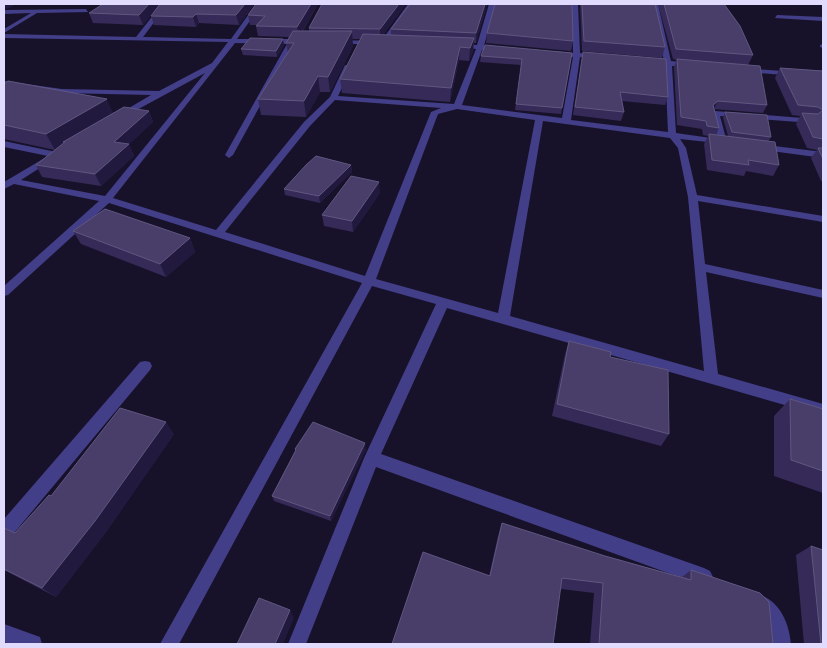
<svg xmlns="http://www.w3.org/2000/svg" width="827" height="648" font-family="'Varela Round',sans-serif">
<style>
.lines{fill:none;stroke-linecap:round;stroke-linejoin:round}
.minor{fill:#433e88;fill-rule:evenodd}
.wall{fill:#362b58}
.shaded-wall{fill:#22193e}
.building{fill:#483e69;stroke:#605781}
</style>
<rect width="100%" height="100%" fill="#17122a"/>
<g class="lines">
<path class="minor" d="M162,4H168L143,37L231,39L256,4H262L237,39H292L307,42L304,44H294L233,155L229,158L225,155L287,44L235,43L113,198L216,230L304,122L330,97L345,65L352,67L338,96L454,104L476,49L456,46L459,44L477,45L489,4H495L484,46L504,49L501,51L482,50L462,105L562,118L573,57L553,53L556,51L573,53L572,4H578L580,53L601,57L598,59L580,57L571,120L668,132L665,65L646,62L650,60L664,61L652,4H658L671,61L690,63L694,65L690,67L672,66L676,133L718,139L711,113L715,111L815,119L816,121L812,123L720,116L727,142L726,144L680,139L686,148L697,195L823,216V222L698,201L705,264L823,290V298L706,272L718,374L823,404V416L447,308L381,454L704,568L710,571L713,577L710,583L704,586L376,467L306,644H288L364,458L436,304L372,286L179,644H160L362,283L109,203L8,295L4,296V286L99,201L14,184L4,189V182L48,156L4,147V141L56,152L60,155L21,180L105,196L205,73L120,119H117V115L151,95L62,93L4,85V81L62,89L159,91L212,63L228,42L4,38V34L136,37ZM335,100L441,108L431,112L365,276L225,232L310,126ZM457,109L535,120L498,313L376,279L438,114ZM543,121L670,138L678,148L688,197L704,371L510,316Z
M408,4H414L385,44H381L380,43Z
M86,9L88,12L37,13L4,33V29L31,13L4,14V10Z
M777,15L823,17V21L775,18Z
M336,40L376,41L379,43L376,45L334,43L333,42Z
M823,44V48L820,47V45Z
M742,68L823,74V78L745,72H742Z
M759,144L823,152V158L756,149L755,147Z
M145,361L150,362L152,366L150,370L10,538L4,540V519L140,362Z
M759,594C781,603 789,623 791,644H773L770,628L753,609L750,603L753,597Z
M4,624L40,637L42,644H9L4,642Z"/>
</g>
<path class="wall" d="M160,4L143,25L93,23L89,13Z
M254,4L239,25L199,23L196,27L154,25L151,16Z
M318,4L303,31H309V28L406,4L383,35H391V29L410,4H487L476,43H474L473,51L469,61L459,60L450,102L342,93L340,79L361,39H352L353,46L330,92H320L306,117L261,115L258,99L288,53L286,43L289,37L258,36L256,26L257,25H250L248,15Z
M580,4H655L665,47L662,58L582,51Z
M658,4H724L753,55L748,65L767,105L763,113L714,109L719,128L716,135L728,136L723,118L725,112L771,137L768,142L779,165L773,176L746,171L744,176L707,170L704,144L708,136L703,135L702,129L677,125L674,67L677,60L673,59Z
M487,33L573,41L571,51L486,43Z
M284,45L277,57L243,55L241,49Z
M583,52L668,97L665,105L622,101L624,112L621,121L573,115Z
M572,53L561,114L515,110L521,65L480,62L481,56Z
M780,68L823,71V181H821L811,158L817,150L807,148L796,124L800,116L792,115L775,78Z
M4,84L113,113L149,111L153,122L129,144L134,156L101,186L42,177L36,165L58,148L55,150L4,139Z
M351,165L352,172L320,203L285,195L284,189Z
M380,193L353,232L324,226L322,215Z
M73,231L190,238L195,252L166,277L81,244Z
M569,341L610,357L669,434L661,446L552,416L565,354Z
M790,399L823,409V493L774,476V416Z
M174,434L106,532L56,597L4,570V528L15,533L51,496Z
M295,449H366L331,521L274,501L272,496L295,451Z
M502,523L605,556L682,577L691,570L773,644H590L594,593L561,589L489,576L498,536Z
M811,546L823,644H804L796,555Z"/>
<path class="shaded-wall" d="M4,4H17L9,8L4,9Z
M149,4H160L143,25L139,15Z
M245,4H254L239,25L236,15Z
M311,4H318L299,37L297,27Z
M399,4H406L380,39V29Z
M485,4H487L476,43V33Z
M196,14L199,23L196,27L193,17Z
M352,31L353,46L330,92L328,77Z
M474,38L473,51L469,61L470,48Z
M283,39L284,45L277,57L276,51Z
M460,47L459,60L450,102L451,88Z
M318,76L320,92L306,117L304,101Z
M107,99L114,115L65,142H63L64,144L55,150L46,134Z
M718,101L714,109L713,105Z
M149,111L153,122L120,153L129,144L134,156L101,186L95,174L114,142Z
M351,165L352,172L320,203L319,196Z
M379,182L380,193L353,232L352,221Z
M190,238L195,252L166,277L160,264Z
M166,422L174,434L106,532L56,597L42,588Z
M365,443L366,449L331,521L330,516Z
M290,610L294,618L283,644H275Z"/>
<path class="building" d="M103,4H149L139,15L89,13Z
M160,4H245L236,15L196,14L193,17L151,16Z
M256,4H311L297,27L256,26L265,16L248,15Z
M322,4H399L380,29L309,28Z
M410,4H485L476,33L391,29Z
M495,4H572L573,41L487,33Z
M582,4H655L665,47L584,41Z
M664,4H724L740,26L753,55L676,49Z
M293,31H352L328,77L318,76L304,101L258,99L294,43H286Z
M363,34L474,38L470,48L460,47L451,88L340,79Z
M250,38L283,39L276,51L241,49Z
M485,45L572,53L562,108L516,104L522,59L481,56Z
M583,52L666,59L668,97L620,92L624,112L575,107Z
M677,59L760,66L767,105L718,101L713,105L719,128L707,126L706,121L681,117Z
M780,68L823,71V110L818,107L798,105Z
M8,81L107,99L46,134L4,125V84Z
M124,107L149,111L114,142L129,144L95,174L36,165L65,142H63Z
M823,110V139L813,137L802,113L818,114Z
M725,112L767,115L771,137L732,132Z
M709,134L775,142L779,165L748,160L749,165L712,160Z
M818,148H823V159Z
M316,156L351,165L319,196L284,189L306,165Z
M351,176L379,182L352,221L322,215Z
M105,209L190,238L160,264L73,231Z
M569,341L611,352L610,357L668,370L669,434L557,404Z
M790,399L823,409V471L791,460Z
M120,408L166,422L95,521L42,588L4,569V528L15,533L49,495L51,496Z
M313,422L365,443L330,516L272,496L296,450L295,449Z
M502,523L605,556L691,580V570L760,593L769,602L773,644H599L603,583L562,578L553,644H392L423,552L490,576Z
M811,546L823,550V644H821Z
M259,598L290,610L275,644H237Z"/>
<rect width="827" height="648" fill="none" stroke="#e1dcfe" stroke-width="10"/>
</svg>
